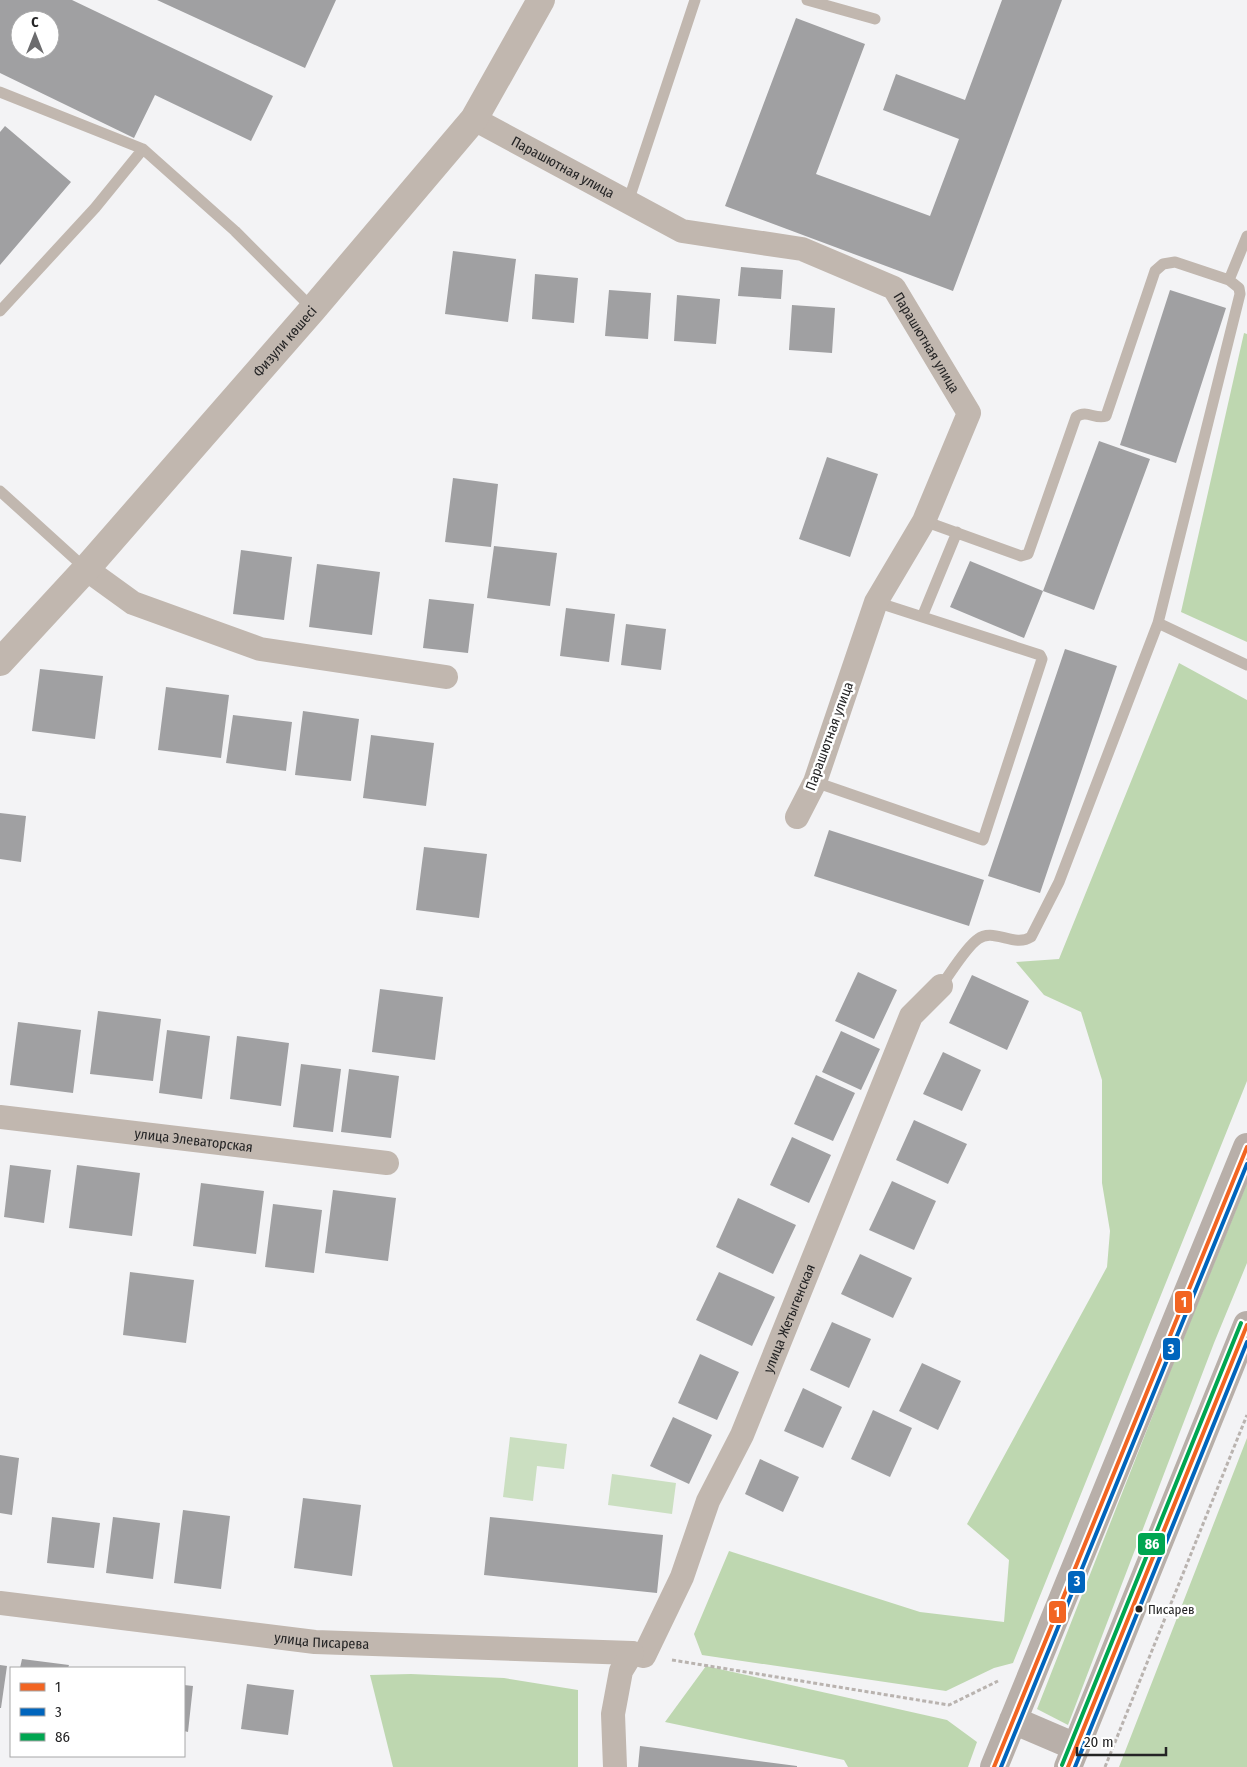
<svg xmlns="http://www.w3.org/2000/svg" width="1247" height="1767" font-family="'Fira Sans Condensed',sans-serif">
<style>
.green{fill:#cbdfc1}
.forest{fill:#bed7b0}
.building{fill:#a0a0a2;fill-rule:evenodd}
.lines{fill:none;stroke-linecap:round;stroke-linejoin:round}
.path{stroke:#b9b3af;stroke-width:3;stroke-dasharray:4 2.5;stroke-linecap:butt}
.service{stroke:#c1b7af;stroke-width:11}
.minor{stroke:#c1b7af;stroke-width:24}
.tertiary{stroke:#c1b7af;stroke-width:28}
.primary{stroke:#b8afa9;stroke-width:28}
.bus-1-casing{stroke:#fff;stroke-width:8}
.bus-2-casing{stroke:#fff;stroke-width:8}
.bus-3-casing{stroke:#fff;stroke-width:8}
.bus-1{stroke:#f26522;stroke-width:4}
.bus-2{stroke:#0065bd;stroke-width:4}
.bus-3{stroke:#00a651;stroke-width:4}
.bus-dot{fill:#242425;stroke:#fff;stroke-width:2}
.labels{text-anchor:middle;stroke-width:5;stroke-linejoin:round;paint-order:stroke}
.bus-label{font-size:13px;fill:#242425;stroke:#fff;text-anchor:start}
.street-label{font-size:14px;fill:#242425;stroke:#fff}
.line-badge{stroke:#fff;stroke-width:2}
.badge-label{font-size:14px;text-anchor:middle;font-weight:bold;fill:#fff}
</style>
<rect width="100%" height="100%" fill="#f3f3f5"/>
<path class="green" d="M510,1437L567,1444L564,1469L537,1466L533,1501L503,1497Z
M612,1474L676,1483L672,1514L608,1505Z"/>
<path class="forest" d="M1244,333L1247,334V642L1181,612Z
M1179,663L1247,700V1081L1013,1663L994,1668L946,1691L702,1655L694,1634L729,1551L920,1612L1004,1622L1009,1560L967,1524L1107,1267L1110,1231L1102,1183V1080L1081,1012L1044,995L1016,962L1059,959Z
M1247,1183V1263L1214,1343L1068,1725L1037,1709L1167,1379Z
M1247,1438V1767H1119Z
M706,1666L947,1720L977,1742L968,1767H848L844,1760L665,1722Z
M411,1674L504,1678L578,1690V1767H393L370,1675Z"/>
<path class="building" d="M0,0H72L273,96L251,141L155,95L134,138L0,73ZM20,20H50V50H20Z
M157,0H336L305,68Z
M1002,0H1062L953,291L725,206L796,18L865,44L816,174L930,216L959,139L883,110L896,74L965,100Z
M5,126L71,182L0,265V132Z
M453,251L516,259L508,322L445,314Z
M741,267L783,270L781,299L738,296Z
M535,274L578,278L574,323L532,319Z
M609,290L651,293L648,339L605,336Z
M1170,290L1226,308L1176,463L1120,445Z
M677,295L720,299L716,344L674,341Z
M792,305L835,308L832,353L789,350Z
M1099,441L1150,459L1094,610L1043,591Z
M827,457L878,474L850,557L799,539Z
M453,478L498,484L491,547L445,542Z
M494,546L557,553L550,606L487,598Z
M241,550L292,557L284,620L233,614Z
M970,561L1043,591L1024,638L950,607Z
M317,564L380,572L372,635L309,627Z
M429,599L474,604L468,653L423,648Z
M566,608L615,614L609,662L560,656Z
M626,624L666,629L661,670L621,665Z
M1065,649L1117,666L1040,893L988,876Z
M40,669L103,676L95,739L32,731Z
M166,687L229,695L221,758L158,750Z
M303,711L359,719L351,781L295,775Z
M233,715L292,722L286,771L226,763Z
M371,735L434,743L426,806L363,798Z
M0,813L26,816L21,862L0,859Z
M829,830L984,880L969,926L814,876Z
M424,847L487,854L479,918L416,910Z
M858,972L897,990L874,1039L835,1021Z
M972,975L1029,1001L1007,1050L949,1023Z
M380,989L443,997L435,1060L372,1052Z
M98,1011L161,1019L153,1081L90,1074Z
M18,1022L81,1030L73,1093L10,1085Z
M167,1030L210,1036L202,1099L159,1093Z
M841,1031L880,1049L861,1090L822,1072Z
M237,1036L289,1043L281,1106L230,1099Z
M943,1052L981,1070L962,1111L923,1094Z
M301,1064L341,1069L333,1132L293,1127Z
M349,1069L399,1076L391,1138L341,1132Z
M816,1075L855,1093L833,1141L794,1124Z
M914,1120L967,1144L948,1184L896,1160Z
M792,1137L831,1155L809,1203L770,1185Z
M10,1165L51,1170L44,1223L4,1217Z
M77,1165L140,1173L132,1236L69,1228Z
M892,1181L936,1201L914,1250L869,1230Z
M201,1183L264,1191L256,1254L193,1246Z
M333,1190L396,1198L388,1261L325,1253Z
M738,1198L796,1225L773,1274L716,1247Z
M273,1204L322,1210L314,1273L265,1267Z
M860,1254L912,1278L893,1318L841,1294Z
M130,1272L194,1280L186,1343L123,1335Z
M719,1272L775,1297L752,1346L696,1320Z
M832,1322L871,1339L849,1388L810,1370Z
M700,1354L739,1372L717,1420L678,1403Z
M922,1363L961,1381L938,1430L899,1411Z
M803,1388L842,1407L823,1448L784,1431Z
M873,1410L912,1428L890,1477L851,1459Z
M673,1417L712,1435L689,1484L650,1466Z
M0,1455L19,1458L12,1515L0,1513Z
M760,1459L799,1477L783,1512L745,1494Z
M303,1498L361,1505L352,1576L294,1568Z
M183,1510L230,1516L221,1589L174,1583Z
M52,1517L100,1523L94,1568L47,1563Z
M113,1517L160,1523L153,1579L106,1573Z
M490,1517L663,1535L657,1593L484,1575Z
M22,1659L69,1665L68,1668H20Z
M0,1665L7,1666L1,1708H0Z
M247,1684L294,1690L288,1735L241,1729Z
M184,1685L193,1686L188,1732L184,1731Z
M640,1746L797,1766V1767H638Z"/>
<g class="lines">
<path class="path" d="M672,1660L949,1705L998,1681
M1105,1767L1247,1415"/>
<path class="service" d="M807,0L875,19
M0,92L143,149
M628,202L695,0
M0,311L95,208L143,149L235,231L313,309
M0,491L86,569
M924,521L1021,556L1028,554L1076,417C1087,409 1095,420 1106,416L1155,271L1163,264L1175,262L1229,280
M922,617L957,532
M1158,623L1247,665
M815,782L983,840L1042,659L1040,655L876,602
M941,986C950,974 966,947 978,939C993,927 1014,948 1031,937L1059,882L1158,623L1240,294L1239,288L1229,280L1247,236"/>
<g class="minor">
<path id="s1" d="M474,119L682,231L802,249L894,288L969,413L924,521L876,602L815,782L797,817"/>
<path d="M86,569L133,603L260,649L446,677"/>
<path id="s2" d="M0,1117L387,1163"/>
<path id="s3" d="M0,1603L315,1642L632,1653L644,1656L682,1577L708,1501L742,1435L911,1016L941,986"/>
<path d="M615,1767L613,1714L621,1671L632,1653"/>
</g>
<path class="tertiary" id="s4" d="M0,662L86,569L313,309L474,119L541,0"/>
<path class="primary" d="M1013,1720L1076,1747
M994,1767L1247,1147
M1068,1767L1247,1325"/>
<defs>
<path id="bus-1" d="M994,1767L1247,1147
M1068,1767L1247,1325"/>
<path id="bus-2" d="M1001,1767L1247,1164
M1075,1767L1247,1342"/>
<path id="bus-3" d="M1062,1765L1241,1323"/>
</defs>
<use href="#bus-1" class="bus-1-casing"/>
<use href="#bus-2" class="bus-2-casing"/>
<use href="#bus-3" class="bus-3-casing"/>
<use href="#bus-1" class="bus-1"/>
<use href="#bus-2" class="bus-2"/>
<use href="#bus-3" class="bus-3"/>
</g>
<circle class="bus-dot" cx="1139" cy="1609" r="4.5"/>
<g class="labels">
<g class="bus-label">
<text x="1148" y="1614">Писарев</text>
</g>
<g class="street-label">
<text dy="5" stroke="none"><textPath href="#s1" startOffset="101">Парашютная улица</textPath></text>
<text dy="5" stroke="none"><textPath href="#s4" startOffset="429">Физули көшесі</textPath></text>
<text dy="5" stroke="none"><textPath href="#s1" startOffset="521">Парашютная улица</textPath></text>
<text transform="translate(829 736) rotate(-70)" y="5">Парашютная улица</text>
<text dy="5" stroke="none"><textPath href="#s2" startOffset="195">улица Элеваторская</textPath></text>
<text dy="5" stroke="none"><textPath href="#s3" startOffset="1015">улица Жетыгенская</textPath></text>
<text dy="5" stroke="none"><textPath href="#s3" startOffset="324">улица Писарева</textPath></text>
</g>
</g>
<g class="line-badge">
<rect x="1174" y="1290" width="19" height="24" rx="5" fill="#f26522"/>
<rect x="1162" y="1337" width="19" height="24" rx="5" fill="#0065bd"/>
<rect x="1137" y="1532" width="29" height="24" rx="5" fill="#00a651"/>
<rect x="1067" y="1570" width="19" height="24" rx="5" fill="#0065bd"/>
<rect x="1048" y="1600" width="19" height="24" rx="5" fill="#f26522"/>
</g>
<g class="badge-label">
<text x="1184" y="1307">1</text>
<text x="1171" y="1354">3</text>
<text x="1152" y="1549">86</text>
<text x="1077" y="1586">3</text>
<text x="1057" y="1617">1</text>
</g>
<rect x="10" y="1667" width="175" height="90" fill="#ffffff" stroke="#a7a7a8"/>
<rect x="20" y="1683" width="25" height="8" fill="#f26522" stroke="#a7a7a8"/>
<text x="55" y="1692" font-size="15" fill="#242425">1</text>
<rect x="20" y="1708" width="25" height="8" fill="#0065bd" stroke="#a7a7a8"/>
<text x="55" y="1717" font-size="15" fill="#242425">3</text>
<rect x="20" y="1733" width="25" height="8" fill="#00a651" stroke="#a7a7a8"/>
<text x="55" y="1742" font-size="15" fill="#242425">86</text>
<g transform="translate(35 35)"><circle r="24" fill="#ffffff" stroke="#a7a7a8"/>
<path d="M0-4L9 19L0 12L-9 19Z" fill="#6c6c6e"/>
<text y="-8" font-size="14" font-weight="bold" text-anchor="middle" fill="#242425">С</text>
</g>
<path d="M1077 1747v8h89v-8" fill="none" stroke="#242425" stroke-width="2.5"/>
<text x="1084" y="1747" font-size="15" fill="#242425" stroke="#ffffff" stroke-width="4" paint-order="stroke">20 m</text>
</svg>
